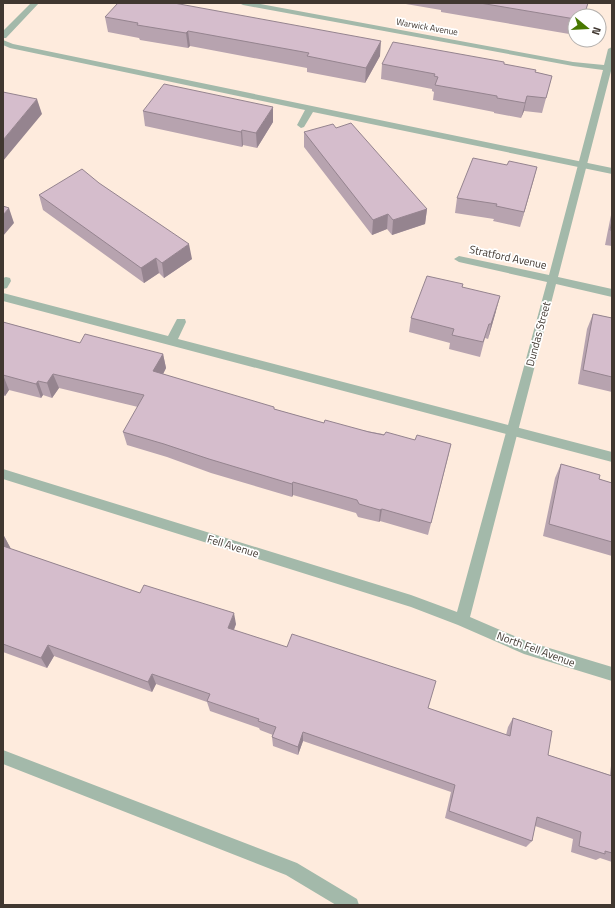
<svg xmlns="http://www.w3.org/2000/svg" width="615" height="908" font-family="'Titillium Web',sans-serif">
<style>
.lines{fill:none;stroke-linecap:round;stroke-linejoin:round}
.service{fill:#a3b9aa;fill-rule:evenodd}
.minor{fill:#a3b9aa;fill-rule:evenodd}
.wall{fill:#b7a3af}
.shaded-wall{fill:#95848f}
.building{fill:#d5bdcc;stroke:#95848f}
.labels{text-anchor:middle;stroke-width:3.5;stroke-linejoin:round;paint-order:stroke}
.far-street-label{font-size:9px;fill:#403730;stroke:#fff}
.street-label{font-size:11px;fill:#403730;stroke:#fff}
</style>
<rect width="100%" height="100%" fill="#feebdd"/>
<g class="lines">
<path class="service" d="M3,40L13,44L612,168V174L313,112L304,127L301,128L297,125L305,110L10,48L3,45Z
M6,277L10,278L11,281L7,288L3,289V278Z
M3,293L168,336L177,319H185L186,322L178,339L612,452V462L3,301Z
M3,750L297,863L357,899L359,905H336L286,875L3,764Z"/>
<path class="minor" d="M31,3H39L6,38H3V31Z
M239,3H255L573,62L604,65L608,49L612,47V71H611L558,277L612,289V297L556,284L470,617L526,641L612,667V681L524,654L458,625L411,607L3,479V469L411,595L457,612L547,282L459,262L454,259L459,256L549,275L603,70L573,66L243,5Z"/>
</g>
<path class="wall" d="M400,3H588L584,16H575V35L441,12V10Z
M105,17L380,56L365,83L307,72V68L190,46L188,48L140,40L139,38L108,32Z
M382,64H504L535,72L552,76L542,113L524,111L521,118L494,113V112L433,100L434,92L432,91V89L381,79Z
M143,111L273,122L257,148L243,145L242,147L145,126Z
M336,128L427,209L425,224L392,235L387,229L372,235L304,147V132Z
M507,165L537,167L520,227L493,221L494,219L455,213L457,198Z
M39,195L192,259L164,278L159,273L144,283L43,210Z
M612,210V246L605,245Z
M462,287L496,311L488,339L485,338L480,357L449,349L450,343L409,332L411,318Z
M593,314L612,318V392L578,384L587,329Z
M3,322L80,343L163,354L166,368L163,374L274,409L324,423L415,440L451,444L428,535L380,521L379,522L358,517L356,513L293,495L292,497L211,473L167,457L127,445L123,432L138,407L59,388L52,398L43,395L41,398L9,390L5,396L3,395Z
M561,464L599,479L612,483V556L543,536L555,478Z
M3,536H4L11,549L140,593L236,624L234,630L428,708L506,735L508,727L513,718L548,755L610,775L612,757V862L600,858L596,860L571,852L573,839L535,826L532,841L526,847L445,818L451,792L303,741L298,755L273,746L272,737L273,735L260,730L259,728L210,711L207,702L156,684L152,692L54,656L47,668L3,652Z"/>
<path class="shaded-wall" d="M188,31L190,46L188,48L186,33Z
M381,41L380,56L365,83L366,68Z
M527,96L524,111L521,118L525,103Z
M37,99L42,114L3,161V140Z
M273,107V122L257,148L256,133Z
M242,130L243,145L242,147L241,132Z
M537,167L533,182L520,227L524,212Z
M9,208L14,223L3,236V215Z
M427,209L425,224L392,235L393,220Z
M388,214L387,229L372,235L373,220Z
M189,244L192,259L164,278L162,263Z
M156,258L159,273L144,283L141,268Z
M500,296L496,311L488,339L491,324Z
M163,354L166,368L157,386L153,371Z
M53,374L59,388L52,398L47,383Z
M3,375L9,390L5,396L3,391Z
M38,381L43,395L41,398L36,384Z
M451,444L448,457L428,535L431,523Z
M293,482V495L292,497V484Z
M382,509L380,521L379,522L380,510Z
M4,536L11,549L3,551V538Z
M234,613L236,624L230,639L228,628Z
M48,645L54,656L47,668L41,658Z
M152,674L156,684L152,692L148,682Z
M303,732V741L298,755V747Z"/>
<path class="building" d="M118,3H174L381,41L366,68L307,56L309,53L188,31L186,33L137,25L138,23L105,17Z
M480,3H588L584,16H575V19Z
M393,42L504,62V64L536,70L535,72L552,76L546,98L527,96L525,103L497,98V96L435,85L438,77L434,76L435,74L382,64Z
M164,84L273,107L256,133L242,130L241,132L143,111Z
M3,92L37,99L3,140Z
M351,123L427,209L393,220L388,214L373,220L304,132L333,124L336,128Z
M473,158L507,165L509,161L537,167L524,212L496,206L497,204L457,198Z
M82,169L99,183L189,244L162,263L156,258L141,268L39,195Z
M3,206L9,208L3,215Z
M612,221V230H610Z
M427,276L463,284L462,287L500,296L491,324H489L483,342L452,335L454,329L411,318Z
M593,314L612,318V377L583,370Z
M3,322L80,343L85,334L163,354L153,371L274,407V409L324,423L325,420L369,432L384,435L386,432L415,440L417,435L451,444L431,523L382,509L380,510L359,504L357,500L293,482L292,484L209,459L164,444L123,432L144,395L53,374L47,383L38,381L36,384L3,375Z
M561,464L600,475L599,479L612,483V542L549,524Z
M3,546L140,593L144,585L234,613L228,628L287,647L292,634L436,681L428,708L510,736L513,718L552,731L548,755L612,776V853L605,851V854L579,846L581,832L537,817L532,841L449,811L455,785L303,732L298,747L272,737L276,727L258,721L259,719L207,701L210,694L152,674L148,682L48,645L41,658L3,644Z"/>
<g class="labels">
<g class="far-street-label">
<text transform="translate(427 27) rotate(10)" y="3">Warwick Avenue</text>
</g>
<g class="street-label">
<text transform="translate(508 257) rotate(12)" y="4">Stratford Avenue</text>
<text transform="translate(538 334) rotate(-75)" y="4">Dundas Street</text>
<text transform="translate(233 546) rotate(17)" y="4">Fell Avenue</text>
<text transform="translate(536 649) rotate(20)" y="4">North Fell Avenue</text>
</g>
</g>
<rect width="615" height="908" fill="none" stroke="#403730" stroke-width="8"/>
<g transform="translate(587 28) rotate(108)"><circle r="19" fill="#ffffff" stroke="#b3afac"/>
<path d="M0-3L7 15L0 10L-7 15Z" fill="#487800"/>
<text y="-6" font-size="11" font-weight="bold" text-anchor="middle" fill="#403730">N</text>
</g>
</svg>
